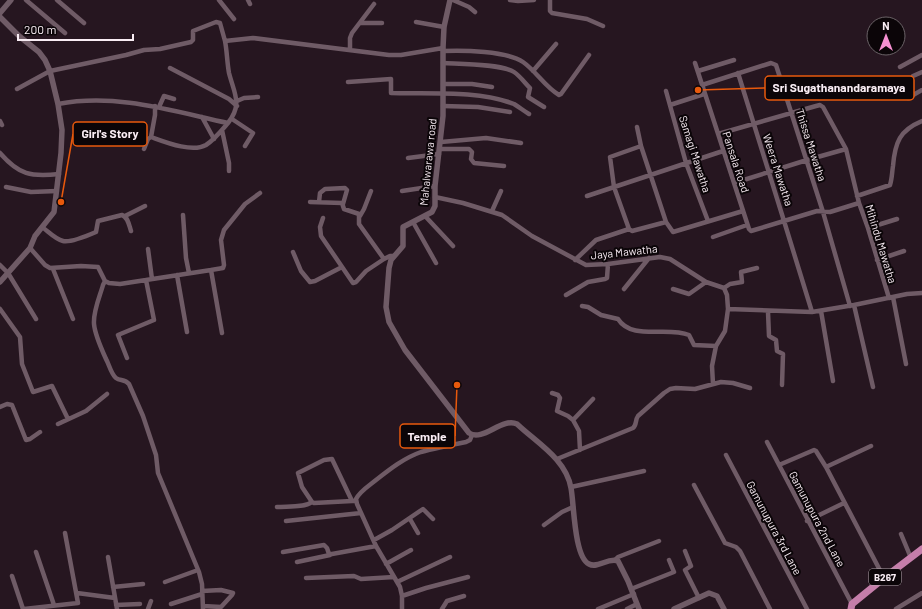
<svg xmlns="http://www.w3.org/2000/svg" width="922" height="609" font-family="Barlow,sans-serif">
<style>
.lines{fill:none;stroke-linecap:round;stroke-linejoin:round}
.minor{stroke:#6f5b66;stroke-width:4.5}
.tertiary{stroke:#6f5b66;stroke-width:5.5}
.primary{stroke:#c57eaa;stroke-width:7}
.labels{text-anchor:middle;stroke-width:4;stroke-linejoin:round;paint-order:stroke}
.shield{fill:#0b0508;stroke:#b2a7ad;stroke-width:1}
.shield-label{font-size:10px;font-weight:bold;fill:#f9edf4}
.street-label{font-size:11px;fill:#f9edf4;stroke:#0b0508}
.leader{fill:none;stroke:#e8590c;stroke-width:1.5}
.callout-dot{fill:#e8590c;stroke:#0b0508;stroke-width:1.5}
.callout{fill:#0b0508;stroke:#e8590c;stroke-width:1.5}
.callout-label{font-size:12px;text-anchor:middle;font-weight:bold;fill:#f9edf4}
</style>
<rect width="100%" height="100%" fill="#261620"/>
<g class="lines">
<path class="minor" d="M26,0L65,33
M57,0L84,23
M219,0L234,19
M248,0L250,4
M453,0L469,7L475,12
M510,0L518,1L534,0
M550,0V11L552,13L587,19L603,26
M416,22L444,27
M360,23H382
M350,50V38L352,33L374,4
M443,51C463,50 507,51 523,62C536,71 545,87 559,95L561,94L589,55
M443,63C459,64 502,64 514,72C520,76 525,83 530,88L528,97L544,107
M695,63L749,229L751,231L784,221L812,312
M900,67L922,55
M170,68L229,99L237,106
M533,71L556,44
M698,71L734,60
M738,73L784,221L817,211L830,212L859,203
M913,76L922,72
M348,82L391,79V93C429,94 479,90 514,104C519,107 524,111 529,114
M443,84H472L492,87
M702,85L771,63L776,65L823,212L850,306
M17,89L50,71L126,55L144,50L160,49L191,42L193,40V31L216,22L220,23L225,41L253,38L389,55H401L443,48
M666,91L686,163L708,221
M908,98L922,90
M237,101L244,98L258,97
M58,104C117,93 172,111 228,123C243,104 234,93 229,73C227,62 227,51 225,41
M670,105L704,94
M155,106V115L151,137C165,142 192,153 206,145C214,140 222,130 228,123
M443,106L478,107L510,112
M159,107L164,96L174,99
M202,117L214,139
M232,119L253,133L245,146
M0,121L2,125
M637,127L641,146L666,222L673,232L743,211
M222,130L229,163V171
M718,134L816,106L820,105L823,107L846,149L859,203L868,228L889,298
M441,142L486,138L521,143
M641,146L610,157L614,187L629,229L632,231L666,222
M144,149L148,139L151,137
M440,149H469L472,152L471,159L474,163L504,166
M0,153C19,175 31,177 59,174
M408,158L439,154
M734,183L807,160L846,149
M6,187L31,192L57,191
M402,191L435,186
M587,196L723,151
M857,196L890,185C892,179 892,172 893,166C895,142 900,130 922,121
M435,197L463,203L502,215L532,236L586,265L608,264L660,257L670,259L706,282L724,288L727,295L728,309L812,312L854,305L907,294L922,293
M310,202L342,203L344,209L359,214V224L384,259L390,256H394
M319,202L320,193L325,189L345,188L347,190L343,204
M492,211L501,191
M183,215L186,258L189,273
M125,216L145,206
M360,216L364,209L371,191
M425,216L453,246
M323,218L320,227L321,236L353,283L356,282L366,271L384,259
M413,222L436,263
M42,227C48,231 55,239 63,241C70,243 89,235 96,232L98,221L122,215C128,217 129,225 131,231
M868,228L897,219
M713,237L747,225
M30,248L45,265L50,268L81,266L98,267L105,281L109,283L120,284L211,270L222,333
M148,249L152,279
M293,252L301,271L310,282L315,281L342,267
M575,260L596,240L629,229
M877,260L904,251
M0,265L8,273
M53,269L73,319
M211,270L223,268L224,265L221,240L224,230L245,204L260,193
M8,273L36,319
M177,275L187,332
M105,281L103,285C100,296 93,311 94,324C95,335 101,348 106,359C109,364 111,374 116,378C120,381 125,379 129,384L143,416L156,455L158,473L199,572L202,584L203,609
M724,288L730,284L742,282L741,272L757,268
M624,289L649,258
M673,289L689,294L706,282
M566,295L588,282L605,279L607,278L608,264
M893,297L906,364
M854,305L873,387
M582,306L588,307L601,315L618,319C632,341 667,326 689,335L694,345L716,346
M0,309L20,337L22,364L33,392L52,386L68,419
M821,311L833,381
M768,312L769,336L776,340L777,351L783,354L782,385
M127,358L118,335L154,320L146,280
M713,384L712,366L716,346L725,331L728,309
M552,393L558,395L560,398L557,411L568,416L573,420
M0,407L7,404L12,405L26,440L30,439L40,432
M58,424L86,411L107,394
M767,442L852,604
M871,446L826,467L884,578
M580,450L579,431L573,420L593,399
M726,455L807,609
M557,459L633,428C637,425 635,420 638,416L664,393L670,389L676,388L695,389L721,382L733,383L750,388
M779,465L814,450L816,451L826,467
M694,485L725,543L736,547L740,551L770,609
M571,487L644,471
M352,501L332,459L324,460L298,473L302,487L312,502L314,503L352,501H356
M277,507C287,506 304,508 312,502
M410,519L418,533
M286,521L361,513
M807,521L844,503
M544,525L562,512L573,507
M901,534L911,558
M374,540L392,530L423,509L433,519
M685,551L691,566L685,570L699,598
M36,552L54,605
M283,552L324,545L327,548L329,554H332L376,546
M108,557L117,609
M615,560L618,557L659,541
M297,562L330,555
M386,564L411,550
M12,576L23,609
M306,578L354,576L361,579L394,577
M165,582L198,570
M397,582L450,557
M113,587L143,584
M631,589L674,572L669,560
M202,591L221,590L233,593L232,595L221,607L203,606
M77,593L115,598
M402,596L426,588L468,577
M171,604L202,594
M116,605L140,604
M24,609L78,603L65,533
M148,609L151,601
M402,609V596L400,587L376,546L357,504L356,499C360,491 370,485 376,480C390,469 404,458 421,452C436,448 451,445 466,442L470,440L472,435
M442,609L447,601L464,596
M598,609L634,594
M627,609L637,604
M896,609L922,593"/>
<path class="tertiary" d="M450,0L444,27L443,48V116L435,186V206L432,212L403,227V246L391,260L389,268L386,307L389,322L405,350L469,433C483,442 502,417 517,424C537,443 566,459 571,488C574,503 574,557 589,564C598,569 608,557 618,561L628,581L639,609
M0,13L11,0
M0,17L19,36L39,52L45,60L50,71L58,104L62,130L61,153L54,212L35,236L30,248L0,282
M674,609L709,593L717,596L724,609"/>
<path class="primary" d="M851,609L852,604L884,578L922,549"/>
</g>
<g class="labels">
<rect class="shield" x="869" y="569" width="32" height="16" rx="3"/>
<g class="shield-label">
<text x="885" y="581">B267</text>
</g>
<g class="street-label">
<text transform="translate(811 145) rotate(72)" y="4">Thissa Mawatha</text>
<text transform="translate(695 154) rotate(72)" y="4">Samagi Mawatha</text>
<text transform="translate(428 162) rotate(-84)" y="4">Mahalwarawa road</text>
<text transform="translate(736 162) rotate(72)" y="4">Pansala Road</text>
<text transform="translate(778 170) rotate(72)" y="4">Weera Mawatha</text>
<text transform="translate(881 244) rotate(73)" y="4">Mihindu Mawatha</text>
<text transform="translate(624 252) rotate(-6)" y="4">Jaya Mawatha</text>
<text transform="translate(817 519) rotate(62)" y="4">Gamunupura 2nd Lane</text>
<text transform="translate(774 528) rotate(62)" y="4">Gamunupura 3rd Lane</text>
</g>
</g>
<path class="leader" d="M698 90L765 88M61 202L73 134M457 385L455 436"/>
<g class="callout-dot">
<circle cx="698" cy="90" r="4"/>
<circle cx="61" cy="202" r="4"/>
<circle cx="457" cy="385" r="4"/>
</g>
<g class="callout">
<rect x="765" y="76" width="149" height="24" rx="4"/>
<rect x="73" y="122" width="74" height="24" rx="4"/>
<rect x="400" y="424" width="55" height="24" rx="4"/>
</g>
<g class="callout-label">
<text x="839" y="92">Sri Sugathanandaramaya</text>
<text x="110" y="138">Girl's Story</text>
<text x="427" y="441">Temple</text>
</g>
<g transform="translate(886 36)"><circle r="19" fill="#0b0508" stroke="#6a6266"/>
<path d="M0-3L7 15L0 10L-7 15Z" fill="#f690d1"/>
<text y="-6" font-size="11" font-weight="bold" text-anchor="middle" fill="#f9edf4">N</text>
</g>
<path d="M18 34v6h115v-6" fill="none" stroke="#f9edf4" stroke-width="2"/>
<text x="24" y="34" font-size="12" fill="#f9edf4" stroke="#0b0508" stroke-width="3" paint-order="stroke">200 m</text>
</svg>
